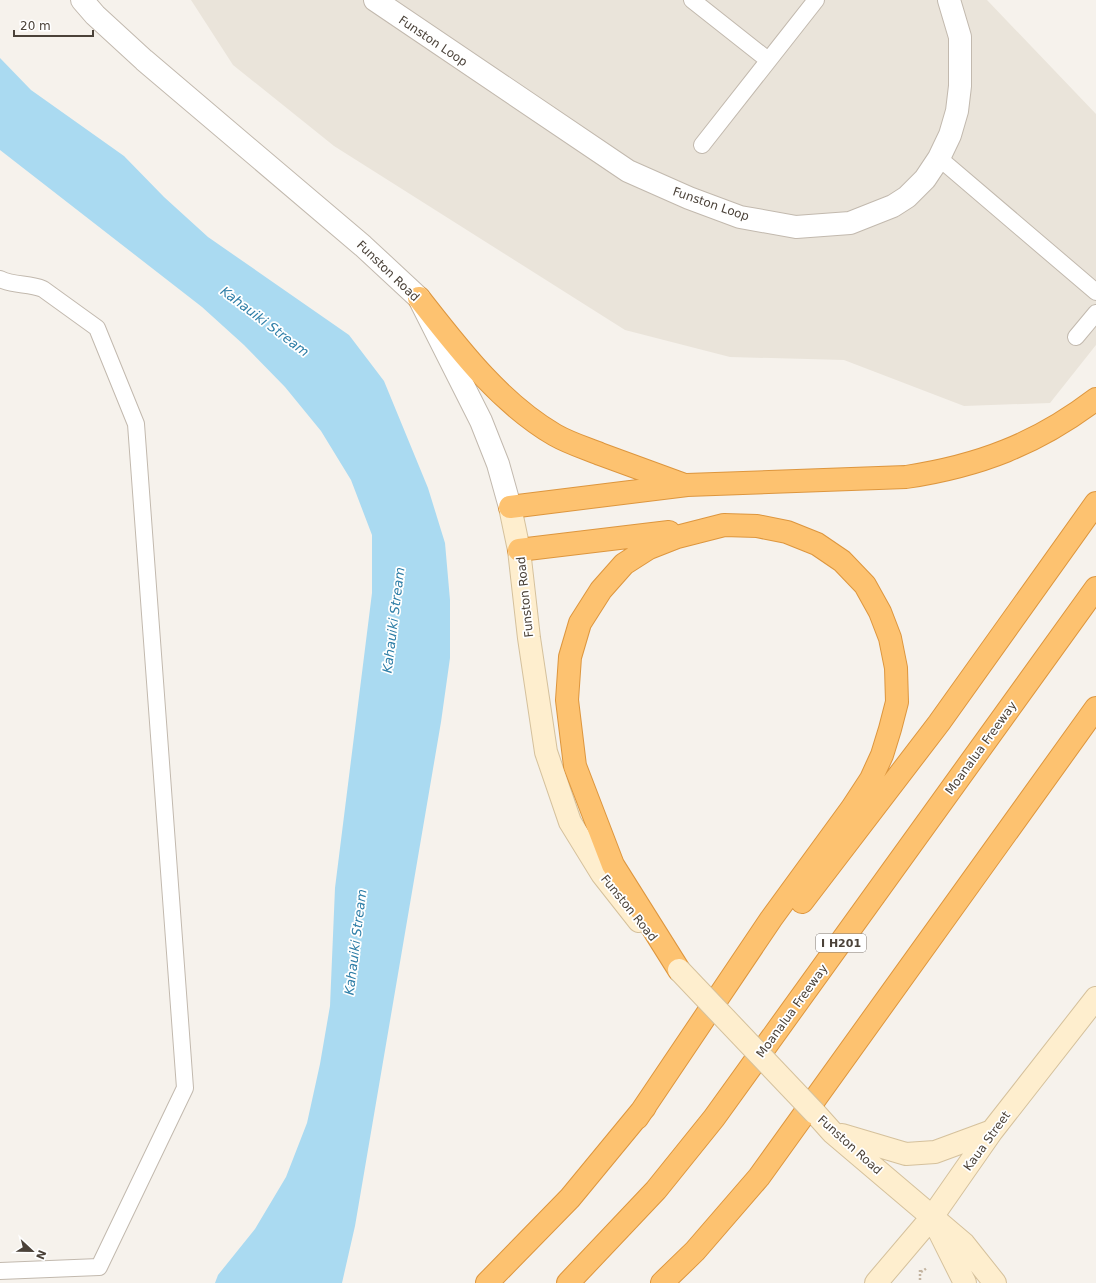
<svg xmlns="http://www.w3.org/2000/svg" width="1096" height="1283" font-family="'DejaVu Sans',sans-serif">
<style>
.residential{fill:#eae4da}
.water{fill:#aadaf1}
.lines{fill:none;stroke-linecap:round;stroke-linejoin:round}
.lane-casing{stroke:#c2b9ae;stroke-width:18}
.street-casing{stroke:#c2b9ae;stroke-width:24}
.secondary-casing{stroke:#d5c19c;stroke-width:24}
.highway-casing{stroke:#dd963e;stroke-width:24}
.path{stroke:#c3b4a0;stroke-width:2.5;stroke-dasharray:2 2;stroke-linecap:butt}
.lane{stroke:#fff;stroke-width:16}
.street{stroke:#fff;stroke-width:22}
.secondary{stroke:#feeece;stroke-width:22}
.highway{stroke:#fdc270;stroke-width:22}
.secondary-bridge-casing{stroke:#d5c19c;stroke-width:24;stroke-linecap:butt}
.secondary-bridge{stroke:#feeece;stroke-width:22}
.labels{text-anchor:middle;stroke-width:3.5;stroke-linejoin:round;paint-order:stroke}
.shield{fill:#fff;stroke:#817b74;stroke-width:1}
.shield-label{font-size:11px;font-weight:bold;fill:#4b4239}
.street-label{font-size:12px;fill:#4b4239;stroke:#fff}
.water-label{font-size:13px;font-style:italic;fill:#2e7ea7;stroke:#fff}
</style>
<rect width="100%" height="100%" fill="#f6f2ec"/>
<path class="residential" d="M191,0H987L1096,114V345L1050,403L964,406L844,360L730,357L625,330L334,146L233,65Z"/>
<path class="water" d="M0,58L31,90L124,156L164,197L208,237L349,335L384,381L428,488L445,543L450,600V658L441,722L355,1226L342,1283H215L218,1275L255,1229L286,1177L307,1123L320,1064L330,1006L335,888L372,593V535L351,480L321,431L285,387L244,345L202,307L0,150Z"/>
<g class="lines">
<defs>
<path id="lane" d="M692,0L768,60
M702,145L816,0
M939,158L1096,292
M0,279C14,286 29,283 43,289L97,328L136,424L185,1088L99,1267L0,1271
M1076,337L1096,313"/>
<path id="street" d="M82,0L95,15L144,60L363,246L419,298L481,421L498,464L510,507
M375,0L628,171L689,198L740,217L796,227L850,223L893,206L907,197L925,179L939,158L950,135L957,111L960,86V37L949,0"/>
<path id="secondary" d="M510,507L519,550L529,638L546,752L570,822L602,874L639,921
M815,1113L832,1132L964,1244L995,1283
M842,1135L906,1154L935,1152L992,1131
M936,1225L965,1283
M876,1283L932,1217L992,1131L1096,998"/>
<path id="highway" d="M419,298C459,349 499,402 555,435C569,443 585,448 600,454C627,464 655,474 682,484
M510,507L687,485L906,477C979,466 1037,444 1096,399
M519,550L669,532
M802,902L939,723L1096,503
M637,1118L771,919L852,808L871,779L882,755L890,729L897,702L896,668L890,638L880,612L865,585L842,561L817,544L787,532L757,526L724,525L677,537L649,548L624,564L601,590L580,623L570,657L567,700L575,766L613,865L679,970
M487,1283L570,1198L645,1107
M568,1283L656,1190L714,1118L1096,588
M662,1283L695,1251L759,1177L1096,708"/>
</defs>
<use href="#lane" class="lane-casing"/>
<use href="#street" class="street-casing"/>
<use href="#secondary" class="secondary-casing"/>
<use href="#highway" class="highway-casing"/>
<path class="path" d="M920,1270V1282
M921,1272L927,1268"/>
<use href="#lane" class="lane"/>
<use href="#street" class="street"/>
<use href="#secondary" class="secondary"/>
<use href="#highway" class="highway"/>
<defs>
<path id="secondary-bridge" d="M679,970L815,1113"/>
</defs>
<use href="#secondary-bridge" class="secondary-bridge-casing"/>
<use href="#secondary-bridge" class="secondary-bridge"/>
</g>
<g class="labels">
<rect class="shield" x="816" y="934" width="50" height="18" rx="3"/>
<g class="shield-label">
<text x="841" y="947">I H201</text>
</g>
<g class="street-label">
<text transform="translate(433 41) rotate(34)" y="4">Funston Loop</text>
<text transform="translate(711 204) rotate(19)" y="4">Funston Loop</text>
<text transform="translate(388 271) rotate(44)" y="4">Funston Road</text>
<text transform="translate(525 597) rotate(-96)" y="4">Funston Road</text>
<text transform="translate(981 748) rotate(-54)" y="4">Moanalua Freeway</text>
<text transform="translate(629 908) rotate(51)" y="4">Funston Road</text>
<text transform="translate(792 1011) rotate(-54)" y="4">Moanalua Freeway</text>
<text transform="translate(987 1141) rotate(-54)" y="4">Kaua Street</text>
<text transform="translate(850 1145) rotate(42)" y="4">Funston Road</text>
</g>
<g class="water-label">
<text transform="translate(265 321) rotate(37)" y="5">Kahauiki Stream</text>
<text transform="translate(393 620) rotate(-83)" y="5">Kahauiki Stream</text>
<text transform="translate(355 942) rotate(-83)" y="5">Kahauiki Stream</text>
</g>
</g>
<g transform="translate(32 1251) rotate(112)" stroke="#ffffff" stroke-width="3" paint-order="stroke">
<path d="M0-3L7 15L0 10L-7 15Z" fill="#4b4239"/>
<text y="-6" font-size="11" font-weight="bold" text-anchor="middle" fill="#4b4239">N</text>
</g>
<path d="M14 30v6h79v-6" fill="none" stroke="#4b4239" stroke-width="2"/>
<text x="20" y="30" font-size="12" fill="#4b4239" stroke="#ffffff" stroke-width="3" paint-order="stroke">20 m</text>
</svg>
